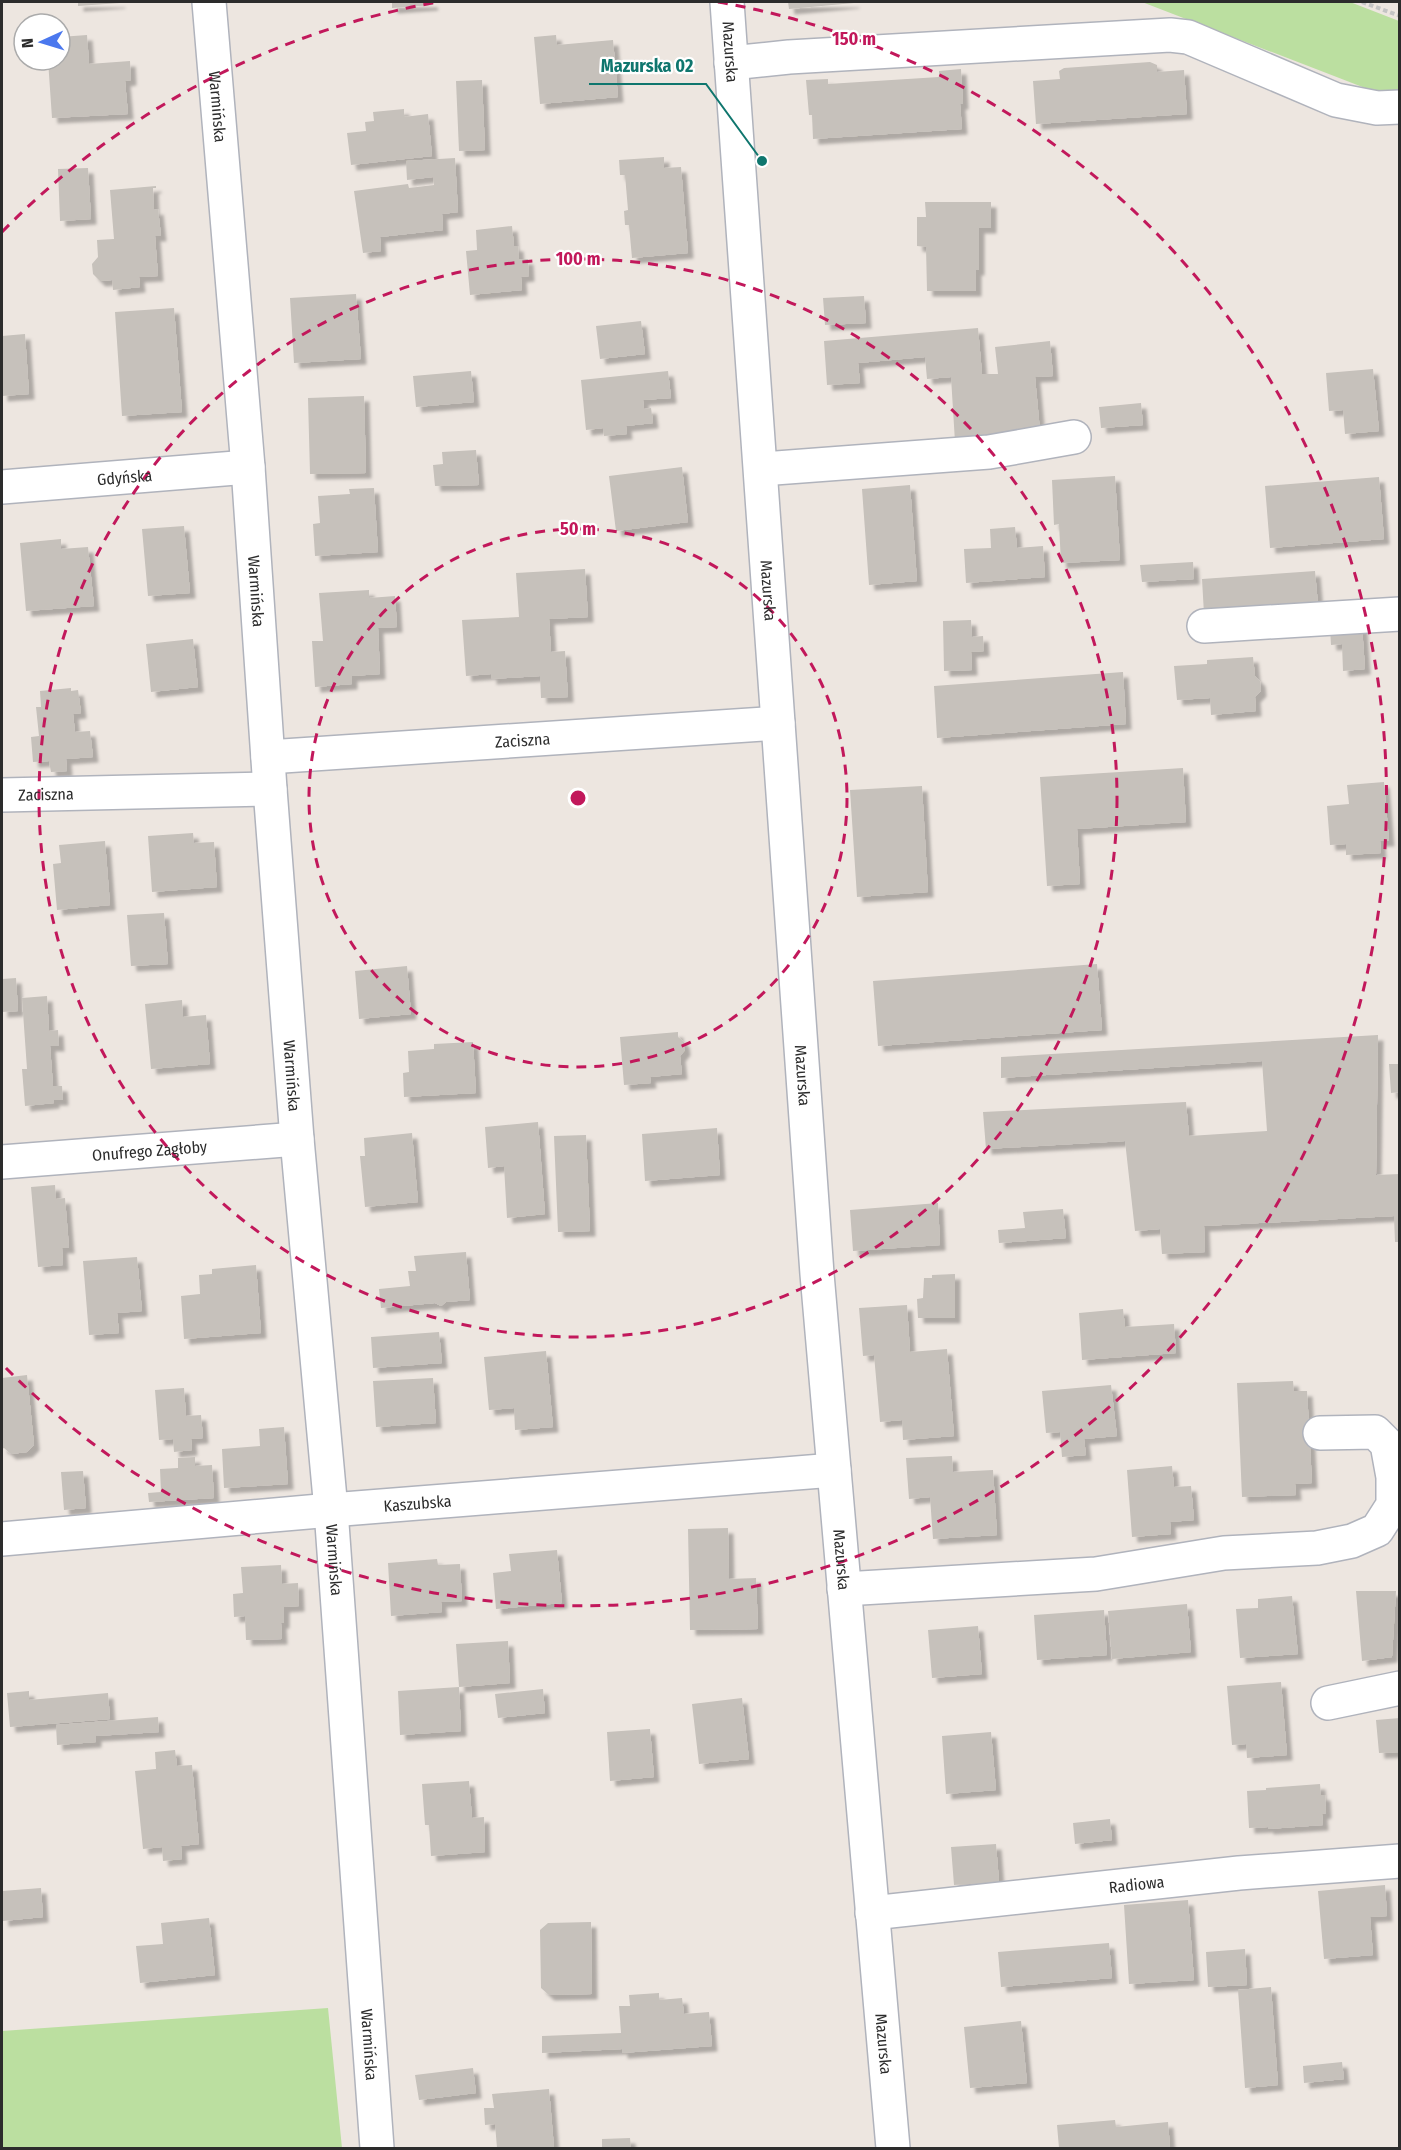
<svg xmlns="http://www.w3.org/2000/svg" width="1401" height="2150" font-family="'Fira Sans Condensed',sans-serif">
<style>
.green{fill:#bbdfa0}
.building{fill:#c6c1bb;filter:url(#shadow)}
.lines{fill:none;stroke-linecap:round;stroke-linejoin:round}
.minor-casing{stroke:#b0b3bc;stroke-width:36}
.path{stroke:#c4c4c4;stroke-width:4;stroke-dasharray:4.5 3;stroke-linecap:butt}
.minor{stroke:#fff;stroke-width:33}
.ring{fill:none;stroke:#c2185b;stroke-width:3;stroke-dasharray:10 8}
.labels{text-anchor:middle;stroke-width:4.5;stroke-linejoin:round;paint-order:stroke}
.street-label{font-size:16px;fill:#2c2c2c;stroke:#fff}
.centre{fill:#c2185b;stroke:#fff;stroke-width:3}
.ring-label{font-size:18px;text-anchor:middle;font-weight:bold;fill:#c2185b;stroke:#fff;stroke-width:4.5;stroke-linejoin:round;paint-order:stroke}
.leader{fill:none;stroke:#0f766e;stroke-width:2}
.callout-dot{fill:#0f766e;stroke:#fff;stroke-width:2}
.callout-label{font-size:18px;text-anchor:middle;font-weight:bold;fill:#0f766e;stroke:#fff;stroke-width:4.5;stroke-linejoin:round;paint-order:stroke}
</style>
<defs>
<filter id="shadow"><feDropShadow dx="5.5" dy="5.5" stdDeviation="1.5" flood-color="#0004"/></filter>
</defs>
<rect width="100%" height="100%" fill="#ede6e0"/>
<path class="green" d="M1142,2H1350L1399,21V92L1378,93Z
M328,2008L342,2148H2V2031Z"/>
<path class="building" d="M78,2H120V3L78,6Z
M392,2H432L433,5L392,8Z
M788,2H854V3L789,9Z
M87,35L89,64L130,61L131,80L125,81L128,114L52,118L48,60H60V37Z
M556,35L557,45L613,40L618,97L540,104L534,37Z
M1150,62L1157,65V72L1184,70L1187,114L1036,124L1033,81L1060,79L1059,71L1064,68Z
M961,69L963,104H960L962,129L813,139L812,115H809L806,80L828,79V84L939,77V71Z
M482,80L485,150L459,151L456,81Z
M404,109V117L428,114L432,156L351,165L347,133L366,131L365,122L374,121L373,112Z
M664,157V168L681,167L688,253L632,258L629,225H625L624,211L628,210L625,175H620L619,160Z
M455,158L458,212L442,214L443,230L380,237L381,251L363,253L354,191L408,184L409,188L434,185L433,177L407,180L406,161Z
M88,168L91,219L60,221L58,169Z
M156,186V188H153L154,210L158,209L161,236H155L158,276L139,277L140,287L113,290L112,280L100,281L93,274L92,264L98,257L97,240L114,239L110,190Z
M925,202H991V228H979V270H976V291H927L926,247L917,246V217H926Z
M512,226L514,246H518L519,259H528L529,276L521,277L522,290L470,295L466,251L477,250L476,230Z
M356,294L361,359L294,363L290,298Z
M864,296L866,323L825,325L823,298Z
M174,308L182,412L122,416L115,312Z
M641,321L645,354L600,359L596,326Z
M978,328L982,374H998L995,347L1050,341L1053,376L1035,377L1040,431L955,442L951,377L927,379L925,357L858,363L860,383L827,385L824,341Z
M25,334L29,394L2,396V336Z
M1373,369L1379,431L1345,434L1343,410L1329,411L1326,373Z
M471,371L474,402L416,407L413,376Z
M668,371L671,398L643,400L644,409L651,408L653,423L626,426L627,434L604,436L603,428L586,430L581,380Z
M364,396L366,473L310,474L308,398Z
M1141,403L1143,425L1101,428L1099,407Z
M476,450L479,485L435,486L433,465L443,464L442,452Z
M682,467L688,522L616,531L609,476Z
M1115,476L1120,560L1061,563L1059,524L1054,525L1052,480Z
M1379,477L1384,539L1270,548L1265,486Z
M910,485L917,581L869,585L862,489Z
M374,488L378,552L315,556L313,524L320,523L318,496L350,494L349,489Z
M184,526L190,593L148,596L142,529Z
M1015,527L1017,548L1043,546L1045,577L966,583L964,549L991,548L990,529Z
M61,539V549L88,547L94,606L26,611L20,543Z
M1193,562L1194,579L1142,582L1140,565Z
M585,569L588,617L549,619L551,652L565,651L568,697L541,698L540,676L491,679V674L466,676L462,620L519,617L516,573Z
M1315,571L1318,605L1204,614L1202,579Z
M369,590V598L395,596L397,627L378,628L380,674L352,676V684L315,687L312,641H323L319,593Z
M971,620L972,637L983,636L984,651L971,652L972,670L944,671L943,621Z
M1362,626L1365,669L1343,671L1342,644L1331,645L1330,628Z
M193,639L198,687L151,692L146,644Z
M1253,657L1255,676L1260,681L1261,691L1255,697L1256,711L1211,715L1210,698L1177,700L1174,666L1207,664V660Z
M1123,672L1126,724L937,738L934,686Z
M71,688V691L78,690L81,713L73,714L75,732L90,731L93,757L66,759L67,771L51,772L49,761L33,762L31,737L39,736L36,707H41L40,691Z
M1183,768L1186,822L1077,829L1080,884L1047,886L1040,777Z
M1384,782L1389,841H1380L1381,853L1346,855V844L1330,845L1327,806L1349,804L1347,785Z
M922,786L928,892L857,897L850,790Z
M193,833L194,843L214,842L217,887L152,892L148,836Z
M105,841L110,905L57,910L53,864L61,863L59,845Z
M164,913L168,964L131,966L127,915Z
M1097,964L1102,1030L878,1046L873,981Z
M407,966L411,1014L359,1019L355,971Z
M16,978L18,1011L2,1012V979Z
M47,996L49,1031L58,1030L59,1046H50L53,1086H62L63,1100H54V1103L25,1106L22,1069H27L22,998Z
M182,1000L183,1017L206,1015L210,1064L151,1069L145,1004Z
M678,1032V1037L684,1042L685,1050L680,1056L682,1074L650,1077L651,1083L624,1085L620,1037Z
M1378,1035L1376,1175L1400,1174V1242H1395L1394,1216L1204,1226L1205,1252L1162,1254L1160,1229L1135,1231L1125,1141L986,1149L983,1112L1186,1102L1189,1136L1267,1131L1262,1061L1001,1078V1057Z
M473,1042L476,1093L404,1097L403,1073L409,1072L408,1051L434,1049V1044Z
M1389,1064H1400V1092L1391,1093Z
M538,1122L545,1214L507,1218L504,1166L488,1168L485,1127Z
M717,1128L720,1175L645,1181L642,1134Z
M412,1133L418,1202L365,1207L360,1156H365L364,1138Z
M586,1135L590,1231L558,1232L554,1136Z
M55,1185L56,1199L65,1198L69,1248H62L63,1265L38,1267L31,1187Z
M938,1203L940,1245L853,1251L850,1210Z
M1063,1209L1066,1238L999,1243L998,1230L1025,1228L1023,1212Z
M466,1252L470,1300L446,1302L441,1306L435,1303L381,1308L379,1289L410,1286L408,1271H416L414,1256Z
M137,1257L142,1311L117,1313L119,1333L89,1335L83,1261Z
M256,1265L261,1333L184,1339L181,1296L200,1294L199,1275L212,1274V1269Z
M955,1274V1318H918L917,1299L923,1298L924,1278H932V1275Z
M907,1305L910,1352L947,1349L954,1436L903,1440L902,1420L880,1422L874,1355L863,1356L859,1308Z
M1123,1309L1125,1327L1174,1324L1176,1353L1082,1360L1079,1313Z
M439,1332L442,1363L373,1368L371,1337Z
M546,1351L553,1427L515,1430L514,1408L489,1410L484,1357Z
M27,1375L34,1445L27,1452L11,1454L4,1448L2,1449V1378Z
M433,1378L436,1423L376,1427L373,1381Z
M1293,1381L1294,1391H1307L1312,1483L1295,1484L1296,1495L1242,1497L1237,1383Z
M1111,1385L1117,1436L1084,1439L1086,1455L1062,1457L1060,1432L1046,1433L1042,1391Z
M184,1388L186,1416L201,1415L203,1438L191,1439L192,1450L174,1452L173,1439L159,1440L155,1390Z
M284,1427L288,1484L224,1488L222,1449L260,1446L259,1429Z
M952,1456L953,1472L993,1470L997,1535L933,1539L930,1497L909,1499L906,1458Z
M195,1457V1466L212,1465L214,1498L149,1502L148,1493L161,1492L160,1469L178,1468V1458Z
M1172,1466L1174,1487L1191,1486L1194,1520L1170,1522L1171,1534L1132,1537L1127,1470Z
M83,1471L86,1508L64,1510L61,1472Z
M728,1528L729,1579L756,1578L758,1629L690,1630L688,1529Z
M557,1550L562,1603L496,1609L493,1573L511,1571L509,1554Z
M437,1559L438,1565L460,1564L462,1601L441,1602L442,1612L391,1616L388,1563Z
M281,1565L282,1584L298,1583L299,1606L284,1607V1623H281L282,1639L246,1640L245,1616L234,1617L233,1594L243,1593L241,1567Z
M1356,1591H1396L1392,1657L1362,1661Z
M1292,1596L1298,1654L1240,1658L1236,1609L1258,1608V1599Z
M1187,1604L1191,1652L1112,1659L1108,1611Z
M1104,1610L1107,1655L1037,1660L1034,1615Z
M978,1626L982,1674L932,1678L928,1630Z
M508,1641L510,1683L459,1687L461,1731L400,1735L398,1691L459,1687L456,1644Z
M1281,1682L1287,1755L1247,1758L1246,1744L1232,1745L1227,1686Z
M543,1689L545,1713L498,1718L495,1694Z
M29,1691V1700L108,1693L110,1719L10,1727L7,1693Z
M742,1698L749,1759L699,1764L692,1704Z
M158,1717L159,1732L96,1736V1742L57,1745L56,1725Z
M1400,1718V1752L1379,1753L1376,1720Z
M650,1729L654,1777L610,1781L607,1732Z
M991,1732L996,1790L946,1794L942,1736Z
M175,1750L177,1766L192,1765L199,1844L181,1846L182,1859L163,1861L162,1847L143,1849L135,1771L156,1769L155,1752Z
M469,1781L472,1818L484,1817L485,1852L431,1856L429,1825H425L422,1784Z
M1320,1784L1321,1795H1325L1326,1813L1322,1814L1323,1825L1268,1829V1827L1249,1828L1247,1791L1266,1790V1788Z
M1110,1819L1112,1840L1075,1844L1073,1823Z
M996,1844L999,1882L954,1885L951,1847Z
M1385,1885L1387,1916L1370,1917L1373,1955L1324,1959L1318,1891Z
M41,1888L43,1917L3,1921L2,1891Z
M1188,1900L1194,1980L1129,1984L1124,1905Z
M209,1918L215,1975L140,1983L136,1946L163,1944L161,1923Z
M591,1922L592,1994L549,1995L541,1988L540,1930L548,1923Z
M1109,1943L1112,1978L1001,1987L998,1952Z
M1245,1949L1247,1985L1208,1987L1206,1952Z
M1271,1987L1278,2085L1245,2088L1238,1990Z
M659,1993V2000L682,1998L684,2014L709,2012L712,2046L622,2053V2049L542,2053V2036L621,2033L619,2006H630L629,1995Z
M1021,2021L1027,2083L970,2088L964,2027Z
M1342,2062L1344,2079L1304,2083L1303,2066Z
M473,2068L476,2093L419,2100L415,2075Z
M549,2089L554,2148H497L495,2124L485,2125L484,2108H494L492,2094Z
M1115,2120L1116,2127L1168,2122L1170,2148H1059L1057,2125Z
M630,2138L631,2148H602V2139Z"/>
<g class="lines">
<defs>
<g id="minor">
<path id="s1" d="M209,2L248,467L270,789L297,1139L331,1510L377,2148"/>
<path id="s2" d="M727,2L817,1274L893,2148"/>
<path d="M731,63L789,57L1170,35L1188,37L1336,100L1377,108L1400,107"/>
<path d="M761,469L989,452L1074,437"/>
<path id="s3" d="M2,487L248,467"/>
<path d="M1204,626L1400,614"/>
<path id="s4" d="M268,757L778,723"/>
<path id="s5" d="M2,795L270,789"/>
<path id="s6" d="M2,1162L297,1139"/>
<path id="s7" d="M2,1539L331,1510L834,1470"/>
<path d="M844,1589L1096,1574L1224,1553L1317,1548L1352,1541L1377,1530L1393,1505V1477L1387,1444L1375,1432L1320,1433"/>
<path d="M1328,1703L1400,1688"/>
<path id="s8" d="M872,1913L1239,1873L1400,1861"/>
</g>
</defs>
<use href="#minor" class="minor-casing"/>
<path class="path" d="M1362,2L1400,16"/>
<use href="#minor" class="minor"/>
</g>
<g class="ring">
<circle cx="578" cy="798" r="269"/>
<circle cx="578" cy="798" r="539"/>
<path d="M2 232A808 808 0 0 1 438 2M718 2A808 808 0 1 1 2 1364"/>
</g>
<g class="labels">
<g class="street-label">
<text dy="6" stroke="none"><textPath href="#s2" startOffset="50">Mazurska</textPath></text>
<text dy="6" stroke="none"><textPath href="#s1" startOffset="105">Warmińska</textPath></text>
<text dy="6" stroke="none"><textPath href="#s3" startOffset="123">Gdyńska</textPath></text>
<text dy="6" stroke="none"><textPath href="#s1" startOffset="591">Warmińska</textPath></text>
<text dy="6" stroke="none"><textPath href="#s2" startOffset="590">Mazurska</textPath></text>
<text dy="6" stroke="none"><textPath href="#s4" startOffset="255">Zaciszna</textPath></text>
<text dy="6" stroke="none"><textPath href="#s5" startOffset="44">Zaciszna</textPath></text>
<text dy="6" stroke="none"><textPath href="#s1" startOffset="1077">Warmińska</textPath></text>
<text dy="6" stroke="none"><textPath href="#s2" startOffset="1076">Mazurska</textPath></text>
<text dy="6" stroke="none"><textPath href="#s6" startOffset="148">Onufrego Zagłoby</textPath></text>
<text dy="6" stroke="none"><textPath href="#s7" startOffset="417">Kaszubska</textPath></text>
<text dy="6" stroke="none"><textPath href="#s1" startOffset="1563">Warmińska</textPath></text>
<text dy="6" stroke="none"><textPath href="#s2" startOffset="1562">Mazurska</textPath></text>
<text dy="6" stroke="none"><textPath href="#s8" startOffset="266">Radiowa</textPath></text>
<text dy="6" stroke="none"><textPath href="#s1" startOffset="2049">Warmińska</textPath></text>
<text dy="6" stroke="none"><textPath href="#s2" startOffset="2048">Mazurska</textPath></text>
</g>
</g>
<circle cx="578" cy="798" r="9" class="centre"/>
<g class="ring-label">
<text x="854" y="45">150 m</text>
<text x="578" y="265">100 m</text>
<text x="578" y="535">50 m</text>
</g>
<path class="leader" d="M762 161L706 84H589"/>
<circle class="callout-dot" cx="762" cy="161" r="6"/>
<g class="callout-label">
<text x="647" y="72">Mazurska 02</text>
</g>
<rect width="1401" height="2150" fill="none" stroke="#2c2c2c" stroke-width="6"/>
<g transform="translate(42 42) rotate(266)"><circle r="28" fill="#ffffff" stroke="#ababab" stroke-width="1.5"/>
<path d="M0-4.5L10 22L0 15L-10 22Z" fill="#4b78ee"/>
<text y="-9" font-size="16" font-weight="bold" text-anchor="middle" fill="#2c2c2c">N</text>
</g>
</svg>
